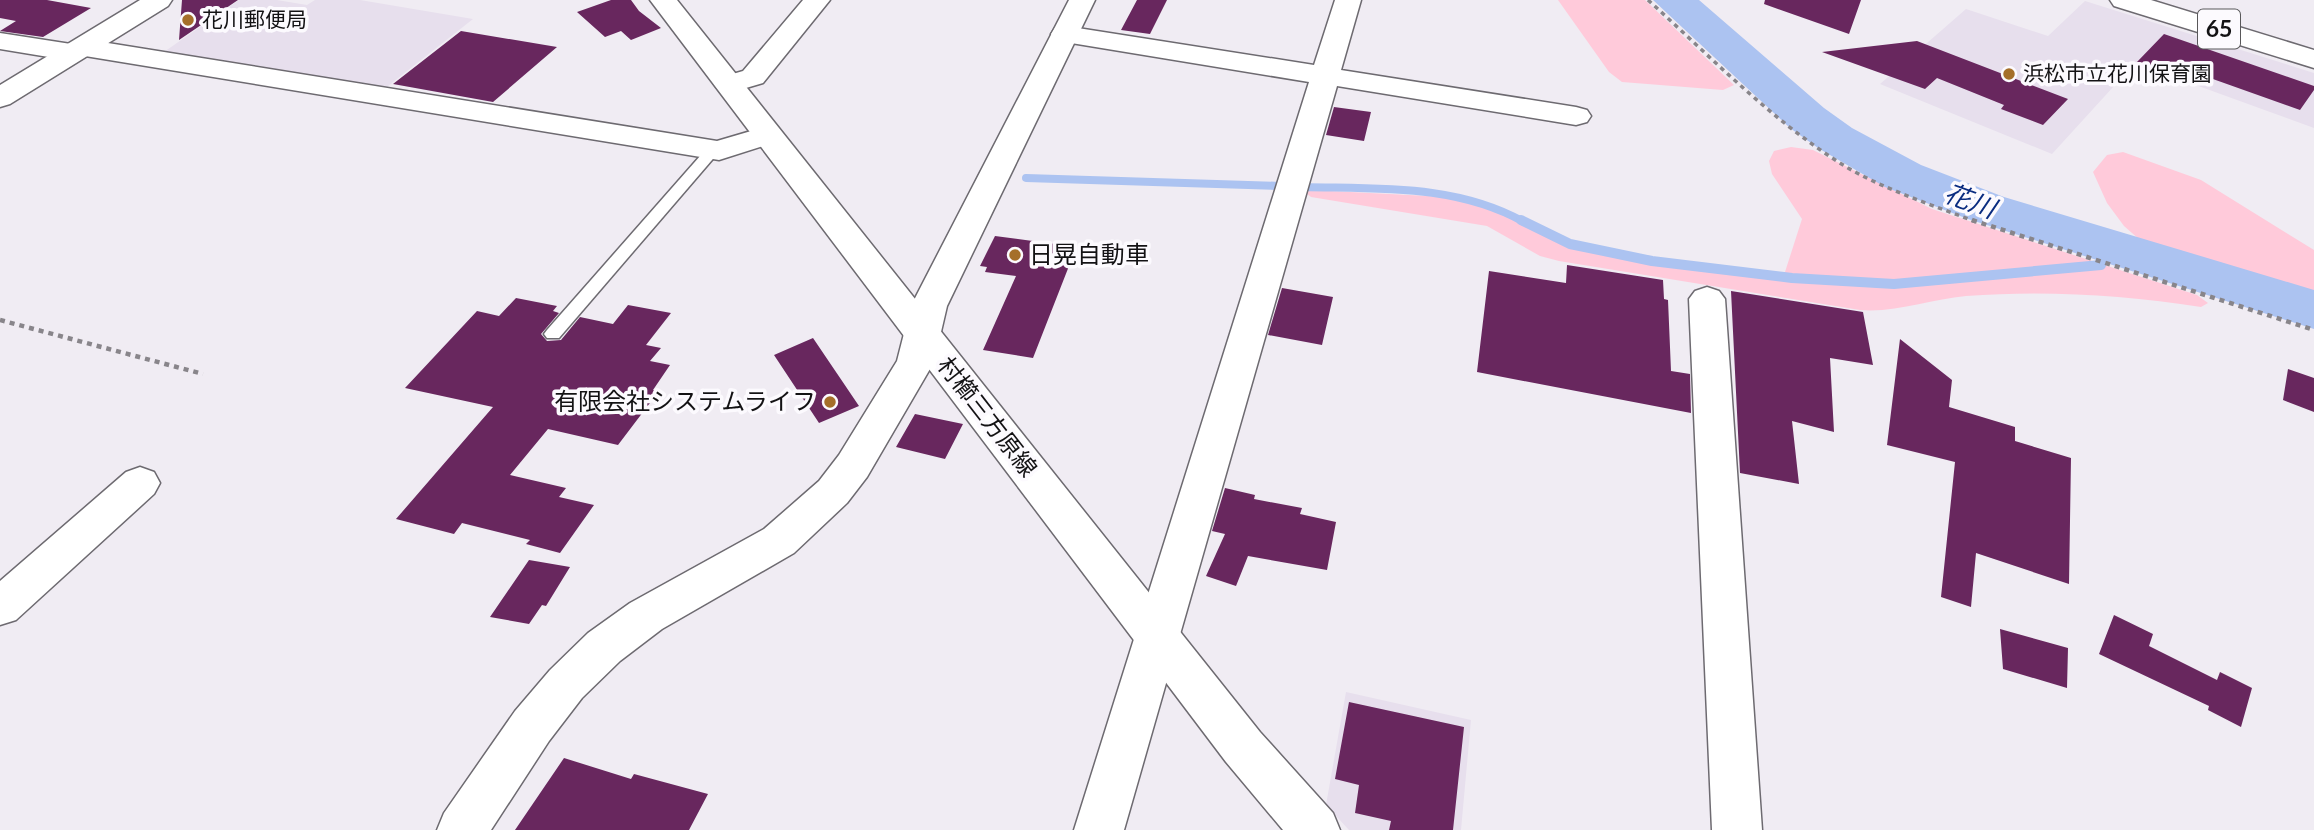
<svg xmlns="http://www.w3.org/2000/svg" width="2314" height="830" font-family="Lato,'Noto Sans JP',sans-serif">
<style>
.built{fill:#e7dfed}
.green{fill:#ffcada}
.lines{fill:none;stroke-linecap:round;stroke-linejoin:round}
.stream-far1{stroke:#acc3f1;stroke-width:8}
.stream{stroke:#acc3f1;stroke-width:10}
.river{fill:#acc3f1;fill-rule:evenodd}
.building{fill:#68275e}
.service-casing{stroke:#6d6a70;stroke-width:3}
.minor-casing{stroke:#6d6a70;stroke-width:3}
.tertiary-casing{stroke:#6d6a70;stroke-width:3}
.secondary-casing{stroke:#6d6a70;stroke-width:3}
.primary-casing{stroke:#6d6a70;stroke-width:3}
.path-far1{stroke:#88858a;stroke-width:3.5;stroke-dasharray:4.5 4.5;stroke-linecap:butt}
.path{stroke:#88858a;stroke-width:4.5;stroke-dasharray:5 5;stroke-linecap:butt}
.service{fill:#fff;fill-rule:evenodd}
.minor{fill:#fff;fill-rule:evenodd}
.tertiary{fill:#fff;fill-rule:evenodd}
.secondary{fill:#fff;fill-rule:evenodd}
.primary{fill:#fff;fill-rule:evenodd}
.poi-dot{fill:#a56f2a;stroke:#fcfafe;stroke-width:2.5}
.labels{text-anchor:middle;stroke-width:7;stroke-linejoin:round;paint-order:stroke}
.far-poi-label{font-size:21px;fill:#131214;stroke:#fcfafe;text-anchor:start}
.shield{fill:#fcfafe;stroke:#59585a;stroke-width:2}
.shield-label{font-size:23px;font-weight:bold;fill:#131214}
.poi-label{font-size:24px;fill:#131214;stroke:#fcfafe;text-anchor:start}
.street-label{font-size:24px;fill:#131214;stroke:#fcfafe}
.water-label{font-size:26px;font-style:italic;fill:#0a2c80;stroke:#fcfafe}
</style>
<rect width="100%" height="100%" fill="#f0ecf3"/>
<path class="built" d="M239,0H277L307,5L315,0H360L473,19L383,90L161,54Z
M2085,1L2314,73V128L2135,63L2052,154L1880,84L1966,9L2048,36Z
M1346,692L1471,720L1461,830H1349L1326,805Z"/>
<path class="green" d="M1558,0H1645L1734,85L1723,90L1622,82L1609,72Z
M1791,147L1813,150L1932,209L2197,295L2208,303L2201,307C2124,295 2045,290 1966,296C1931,299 1896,313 1860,310L1559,261L1540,256L1487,226L1311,197L1306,193L1311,190L1448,197L1500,211L1565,246L1580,250L1664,267L1777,278L1785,272L1802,219L1772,174L1769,161L1774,151Z
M2123,152L2201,180L2314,250V301L2148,247L2124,226L2107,203L2093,172L2107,155Z"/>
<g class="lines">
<path class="stream-far1" d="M1026,178L1282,186
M1303,187C1379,189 1456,184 1524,222"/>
<path class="stream" d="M1521,220L1570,244L1652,261L1792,278L1894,284L2101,265
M2135,262L2154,260"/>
<path class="river" d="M1653,0H1699L1824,108L1852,128L1921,165L2004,197L2314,290V329L1968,219L1885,187L1818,148L1790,128Z"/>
</g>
<path class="building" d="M0,0H47L91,8L43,37L0,31L16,21L0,18Z
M182,0H238L179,40Z
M611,0H631L639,11L661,28L631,40L621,31L605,37L577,12Z
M1137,0H1167L1150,34L1121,30Z
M1765,0H1861L1849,34L1764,4Z
M461,31L557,47L493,102L393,84Z
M2164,34L2314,86V90L2300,110L2196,73L2189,81L2137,62Z
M1917,41L2068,99L2043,125L2001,109L2004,105L1937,78L1925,89L1822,52Z
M1334,107L1371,112L1364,141L1326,135Z
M995,236L1070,246L1062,265L1069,266L1033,358L983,350L1016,276L985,272L987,267L980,266Z
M1567,265L1663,280L1664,299L1668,300L1671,371L1690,374L1691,413L1477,372L1489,271L1566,283Z
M1282,288L1333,297L1322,345L1268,335Z
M1731,291L1863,312L1873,365L1830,358L1834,432L1792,421L1799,484L1740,473Z
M516,298L557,306L553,311L559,313L541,334L547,341L561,340L580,317L613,324L628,305L671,313L646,345L661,348L650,361L670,365L653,390L659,391L618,445L548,429L510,475L566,488L559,497L594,505L560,553L526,544L530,540L462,523L454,534L396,519L493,407L405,388L477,311L499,316Z
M813,338L859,406L819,423L774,355Z
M1900,339L1952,380L1949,407L2015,427V441L2071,458L2069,584L1976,553L1971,607L1941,597L1955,462L1887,445Z
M2288,369L2314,378V412L2283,400Z
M915,414L963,424L945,459L896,447Z
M1225,488L1255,495L1254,499L1302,508L1300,514L1336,522L1327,570L1248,556L1236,586L1206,576L1225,534L1212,531Z
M529,560L570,567L546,606L542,605L529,624L490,617Z
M2114,615L2153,634L2149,646L2217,680L2220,672L2252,688L2241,727L2208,710L2209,706L2099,654Z
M2000,629L2068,648L2067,688L2003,669Z
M1349,702L1464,727L1453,830H1389L1391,821L1355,813L1359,785L1335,779Z
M564,758L631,779L634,774L708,794L689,830H515Z"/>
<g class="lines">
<defs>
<path id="service" d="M713,145L718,147V153L559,338H547L544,334L547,330L708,147Z"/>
<path id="minor" d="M803,0H830L763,83L729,93L719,90L714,84L719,78L743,71Z
M1335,0H1361L1341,70L1576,107L1587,110L1591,116L1587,122L1576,125L1337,86L1124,830H1074L1309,82L1065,42L1055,40L1051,34L1055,28L1065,26L1314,65Z
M0,33L71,44L83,39L717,141L768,126L779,129L783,135L779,141L719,160L85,56L73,61L0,49Z
M1707,287L1719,291L1725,299L1762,830H1712L1689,299L1695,291Z
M140,467L154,472L160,483L154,494L16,620L0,625V581L126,472Z"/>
<path id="tertiary" d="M1069,0H1095L947,306L934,362L867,477L847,503L794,553L662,629L620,661L582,698L549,741L491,830H437L444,813L515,711L550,670L588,633L630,603L764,529L819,481L839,455L897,361L911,306Z"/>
<path id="secondary" d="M140,0H172L168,6L10,104L0,107V85Z
M650,0H677L1260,732L1333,813L1340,830H1283L1226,762Z"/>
<path id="primary" d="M2110,0H2151L2314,50V68L2114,6Z"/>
</defs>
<use href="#service" class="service-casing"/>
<use href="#minor" class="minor-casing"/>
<use href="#tertiary" class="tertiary-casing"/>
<use href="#secondary" class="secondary-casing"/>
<use href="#primary" class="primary-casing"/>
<path class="path-far1" d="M1648,0C1712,58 1774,123 1848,168C1888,191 1933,205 1976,222"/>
<path class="path" d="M1972,220L2314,330
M0,320L203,374"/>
<use href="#service" class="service"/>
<use href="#minor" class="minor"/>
<use href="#tertiary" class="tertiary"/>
<use href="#secondary" class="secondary"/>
<use href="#primary" class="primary"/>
</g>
<g class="poi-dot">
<circle cx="188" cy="20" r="7"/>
<circle cx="2009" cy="74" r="7"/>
<circle cx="1015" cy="255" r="7"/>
<circle cx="830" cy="402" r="7"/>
</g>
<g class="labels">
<g class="far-poi-label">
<text x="202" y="27">花川郵便局</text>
<text x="2023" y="81">浜松市立花川保育園</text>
</g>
<rect class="shield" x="2198" y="9.5" width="42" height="39" rx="5"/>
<g class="shield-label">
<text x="2219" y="37">65</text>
</g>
<g class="poi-label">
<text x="1029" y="263">日晃自動車</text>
<text x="816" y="410" text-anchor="end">有限会社システムライフ</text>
</g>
<g class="street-label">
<text transform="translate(987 417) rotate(52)" y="8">村櫛三方原線</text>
</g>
<g class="water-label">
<text transform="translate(1970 201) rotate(20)" y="9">花川</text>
</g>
</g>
</svg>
